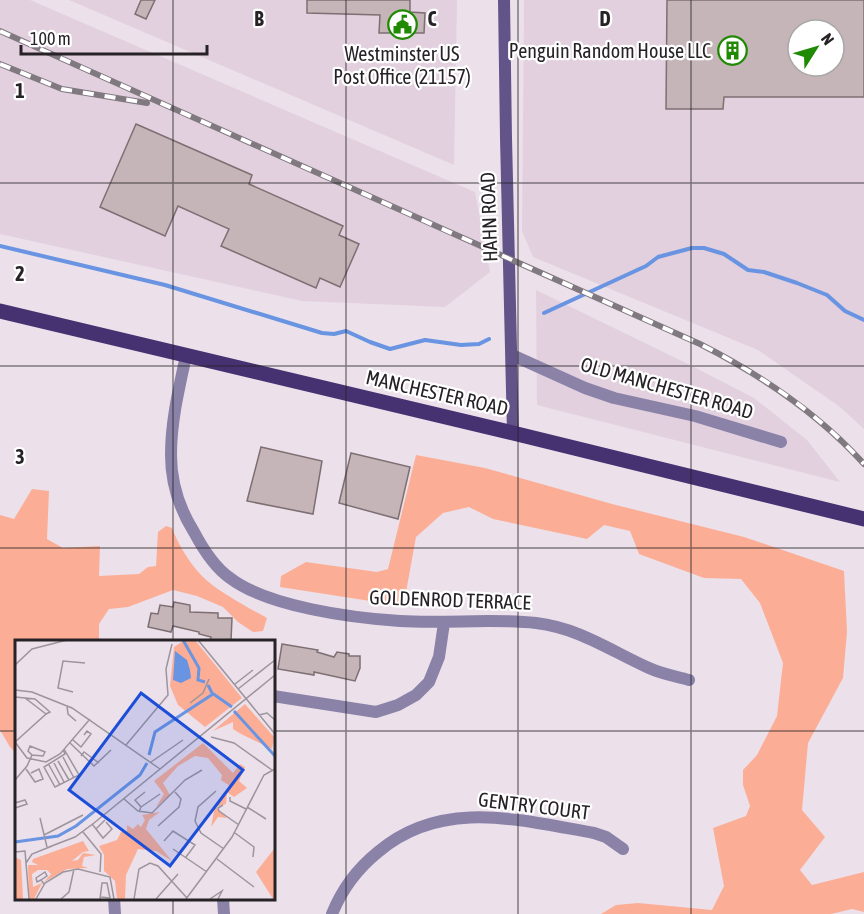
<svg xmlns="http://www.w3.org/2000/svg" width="864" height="914" font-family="'Asap Condensed',sans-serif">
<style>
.built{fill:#e2d0df;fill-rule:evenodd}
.green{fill:#fbae95}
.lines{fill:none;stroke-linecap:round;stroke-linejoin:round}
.stream{stroke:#6994e2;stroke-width:4}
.building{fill:#c6b5b8;stroke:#7e6f72;stroke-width:1.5;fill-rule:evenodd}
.street{stroke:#8b82a8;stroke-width:12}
.secondary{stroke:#625388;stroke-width:12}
.primary{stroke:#463171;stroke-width:15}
.rail-casing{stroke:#807980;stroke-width:6}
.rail{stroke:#fff;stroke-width:4;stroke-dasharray:11;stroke-linecap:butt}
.grid{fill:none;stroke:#262226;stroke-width:1.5;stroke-opacity:0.55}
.labels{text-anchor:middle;stroke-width:4.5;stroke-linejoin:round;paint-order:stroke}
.poi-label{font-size:20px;fill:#262226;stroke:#fff;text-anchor:end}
.street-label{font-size:20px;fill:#262226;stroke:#fff}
.inset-river{fill:none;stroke:#6994e2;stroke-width:3}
.inset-road{fill:none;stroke:#9d949c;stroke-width:1.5}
.view{fill:#1d4ed8;fill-opacity:0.15;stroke:#1d4ed8;stroke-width:3}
.inset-edge{fill:none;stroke:#262226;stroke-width:3}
.grid-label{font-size:20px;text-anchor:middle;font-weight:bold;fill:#262226;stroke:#fff;stroke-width:4.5;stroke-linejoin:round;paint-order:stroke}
</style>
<rect width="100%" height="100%" fill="#ece0eb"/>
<path class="built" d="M0,0H30L475,192L490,272L445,307L302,301L0,234Z
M69,0H457L454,165Z
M524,0H864V429L840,407L758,350L533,257L522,231ZM798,30H834V66H798Z
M536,290L690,365L754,398L807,440L840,482L537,405Z"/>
<path class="green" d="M416,455L485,468L612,504L744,537L844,571L847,632L843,678L808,743L802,810L825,837L800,870L812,885L864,872V912L852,909L831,914H601L616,905L638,903L712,910L724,886L713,828L746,816L750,806L743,785V770L757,755L777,716L783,663L760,603L741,579L704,578L639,554L630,531L604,525L587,539L493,519L469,507L443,513L416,537L404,603H383L280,587L281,576L306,562L377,572L388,569Z
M32,489L49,491L47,539L63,548L100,546L99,576L139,574L148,567L156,566L158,532L166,526L172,528C178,544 189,562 201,575C215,590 249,608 267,618L263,631L253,632L238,622L223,607L197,596L173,590L128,607L109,609L99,624V641H16V753L10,747L0,730V515L14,519Z"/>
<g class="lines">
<path class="stream" d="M0,246L165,285L322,333L334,334L346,331L370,342L390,349L425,340L461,345L479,344L489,339
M544,313L646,266L658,257L692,248H704L724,254L748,270L764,272L797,283L827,295L845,311L864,320"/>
</g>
<path class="building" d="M141,0H155L146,19L135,14Z
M307,0H410V12L425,13L424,33H379L380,15L307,13Z
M667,0H864V97H724L723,109H666ZM798,30H834V66H798Z
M136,124L252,175L249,184L343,226L339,235L359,244L340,287L320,278L316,288L221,246L229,229L178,206L165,236L100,207Z
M261,447L322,461L313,514L247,501Z
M351,453L410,467L398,519L339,503Z
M174,602L190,605V612L218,613V618H232L231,641H210L211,637L199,634V632L173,626L171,632L148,627L151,613L158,614L160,605L173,607Z
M282,644L318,650L317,652L334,657L337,652L349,654V656H360V668L355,681L314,672V675L278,669Z"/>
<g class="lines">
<path class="street" d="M512,355L585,388L614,398L695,416L781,442
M186,356C179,388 171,421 171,455C171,483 179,508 194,532C203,549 214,567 230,578C268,607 353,618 400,621C445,624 491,618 536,623C579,628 611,651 649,668C662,674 675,676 689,680
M273,696L376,712L398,705L416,695L429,682L439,657L444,623
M114,898L115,914
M223,898L224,914
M332,914C342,889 357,869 378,852C442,798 519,820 594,833L606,837L623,849"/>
<path class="secondary" d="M504,0L506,138L513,433"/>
<path class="primary" d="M0,311L513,433L864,519"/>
<defs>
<path id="rail" d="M0,31L700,344C761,375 818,413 864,464
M0,64L62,89L147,103"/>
</defs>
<use href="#rail" class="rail-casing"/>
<use href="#rail" class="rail"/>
</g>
<path class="grid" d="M173,0V641M346,0V914M518,0V914M691,0V914M0,183H864M0,366H864M0,548H864M0,731H16M273,731H864M173,898V914"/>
<defs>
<symbol id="civic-ring" viewBox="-11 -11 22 22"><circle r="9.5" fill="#fff" stroke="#208a04" stroke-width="1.5"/><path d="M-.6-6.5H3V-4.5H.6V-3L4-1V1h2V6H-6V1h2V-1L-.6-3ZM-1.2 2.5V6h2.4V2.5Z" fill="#208a04"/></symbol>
<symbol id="building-ring" viewBox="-11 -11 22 22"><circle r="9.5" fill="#fff" stroke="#208a04" stroke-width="1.5"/><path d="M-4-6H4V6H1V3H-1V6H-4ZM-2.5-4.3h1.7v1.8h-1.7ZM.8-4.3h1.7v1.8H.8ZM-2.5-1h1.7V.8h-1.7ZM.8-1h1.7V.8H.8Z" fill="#208a04"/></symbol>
</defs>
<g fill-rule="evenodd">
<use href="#civic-ring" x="386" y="8" width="33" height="33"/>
<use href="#building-ring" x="716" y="34" width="33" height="33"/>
</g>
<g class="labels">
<g class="poi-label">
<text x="711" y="58">Penguin Random House LLC</text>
<text x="402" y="61" text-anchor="middle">Westminster US<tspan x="402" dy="23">Post Office (21157)</tspan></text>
</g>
<g class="street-label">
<text transform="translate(489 217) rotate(-92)" y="7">HAHN ROAD</text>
<text transform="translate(667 388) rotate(16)" y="7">OLD MANCHESTER ROAD</text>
<text transform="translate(437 393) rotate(13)" y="7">MANCHESTER ROAD</text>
<text transform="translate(450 600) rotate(2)" y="7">GOLDENROD TERRACE</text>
<text transform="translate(534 806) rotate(7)" y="7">GENTRY COURT</text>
</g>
</g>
<g transform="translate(15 640)">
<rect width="260" height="260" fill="#ece0eb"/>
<path d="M170,0H180L227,58L190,87L163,65L155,46L159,7ZM230,64L259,97L257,109L226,94L218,89V82L198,91ZM188,103L218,133L225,124L230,127L224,141L232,148L219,157L212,152L211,164L201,167L212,178L203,177L196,187L200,166L215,146L206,140L207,135L193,118L180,116L163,126L148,143L155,155L141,167L149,154L139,141ZM145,172L134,180L131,189L157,221L141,211L123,209L111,235L110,259H102L100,241L89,231V215L84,206L102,200L106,192H112V185L118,189L123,184L126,187L130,180L127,175ZM68,201L74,211L68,212L57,221L63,220L68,213L81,215L69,217L67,226L73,228L52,229L29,242L36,234L32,230H23L17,234L18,247L27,243L19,259H14L13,225H23L17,222L18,219ZM259,209L260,259H258L241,232ZM0,217L6,220L8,259H0Z" fill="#fbae95"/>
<path d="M160,11L172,20L175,30L176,38L166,43L158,40Z" fill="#6994e2"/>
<path class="inset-river" d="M168,0L184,28L183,40L190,42M193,45L197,53L217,67M219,71L260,116M134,115L140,92L198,54M0,202L43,196L61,186L125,135L132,123"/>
<path class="inset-road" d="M183,0L260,94M0,25L17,9L52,0M220,44L238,30M223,49L260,20M0,50L17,52L57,68L145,129M58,52L43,48L48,21L70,23M0,57L20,59L35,72L31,74M175,63L188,53L194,39M52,66L53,74L61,81M244,75L252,73L260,80M196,97L219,103L257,130M58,100L66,107L76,94L72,91L69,95M0,102L12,118L31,122L45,114L75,79M0,102L31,74L10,58M55,103L79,126L96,110M111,105L153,55L151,29L157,4M48,110L50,114L29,127L40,147L64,135L49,109M66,116L69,112L84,123M48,117L59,138M43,121L54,140M136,122L168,100M39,123L49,142M34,125L45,145M11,129L20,142L28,139L24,129L16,133M0,140L12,126L17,115L13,111L15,106L30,112L28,116L17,115M201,151L183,167L180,181L186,193L209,209M215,157V161L231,169M109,159L123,171L137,173L170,140L187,130M0,163L10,160L12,164L0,168M208,165L203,168L204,171L224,185M126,167L145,154M232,167L251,179M124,172L126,167L120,160L130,152M25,178L32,207M77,184L81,189L90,180M143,186L164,167L166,159L160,152M81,189L88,198L97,189L91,182M68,192L86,214L85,232M220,193L239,207L238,217M29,195L68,175M149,201L158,191L180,205L171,217M34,207L60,197L79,183L260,35M158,209L192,232M0,212L10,211L14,259M202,219L239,247M11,223L17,214L37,206M26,240L22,242L21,238L30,232L32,236L26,240L29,244M21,259L30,243L48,232L63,229L95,237L99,259M46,259L54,252L59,229M85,259L87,243H92L95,258L86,257M119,259L124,229L135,223L143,226L172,258M141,259L163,234M171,259L217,197L249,135L260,129M195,259L207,251L203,259"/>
<path class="view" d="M126,53L228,130L155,226L54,150Z"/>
<rect width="260" height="260" class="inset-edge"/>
</g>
<g class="grid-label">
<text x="259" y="26">B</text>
<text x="432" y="26">C</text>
<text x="605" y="26">D</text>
<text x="20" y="98">1</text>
<text x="20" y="281">2</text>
<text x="20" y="464">3</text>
</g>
<g transform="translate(816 48) rotate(53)"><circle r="28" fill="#ffffff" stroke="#a8a7a8" stroke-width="1.5"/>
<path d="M0-4.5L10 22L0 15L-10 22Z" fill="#208a04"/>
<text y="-9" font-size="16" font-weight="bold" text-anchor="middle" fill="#262226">N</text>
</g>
<path d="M21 45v9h186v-9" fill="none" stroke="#262226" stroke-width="3"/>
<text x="30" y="45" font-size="18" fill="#262226" stroke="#ffffff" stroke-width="4.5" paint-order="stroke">100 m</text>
</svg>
